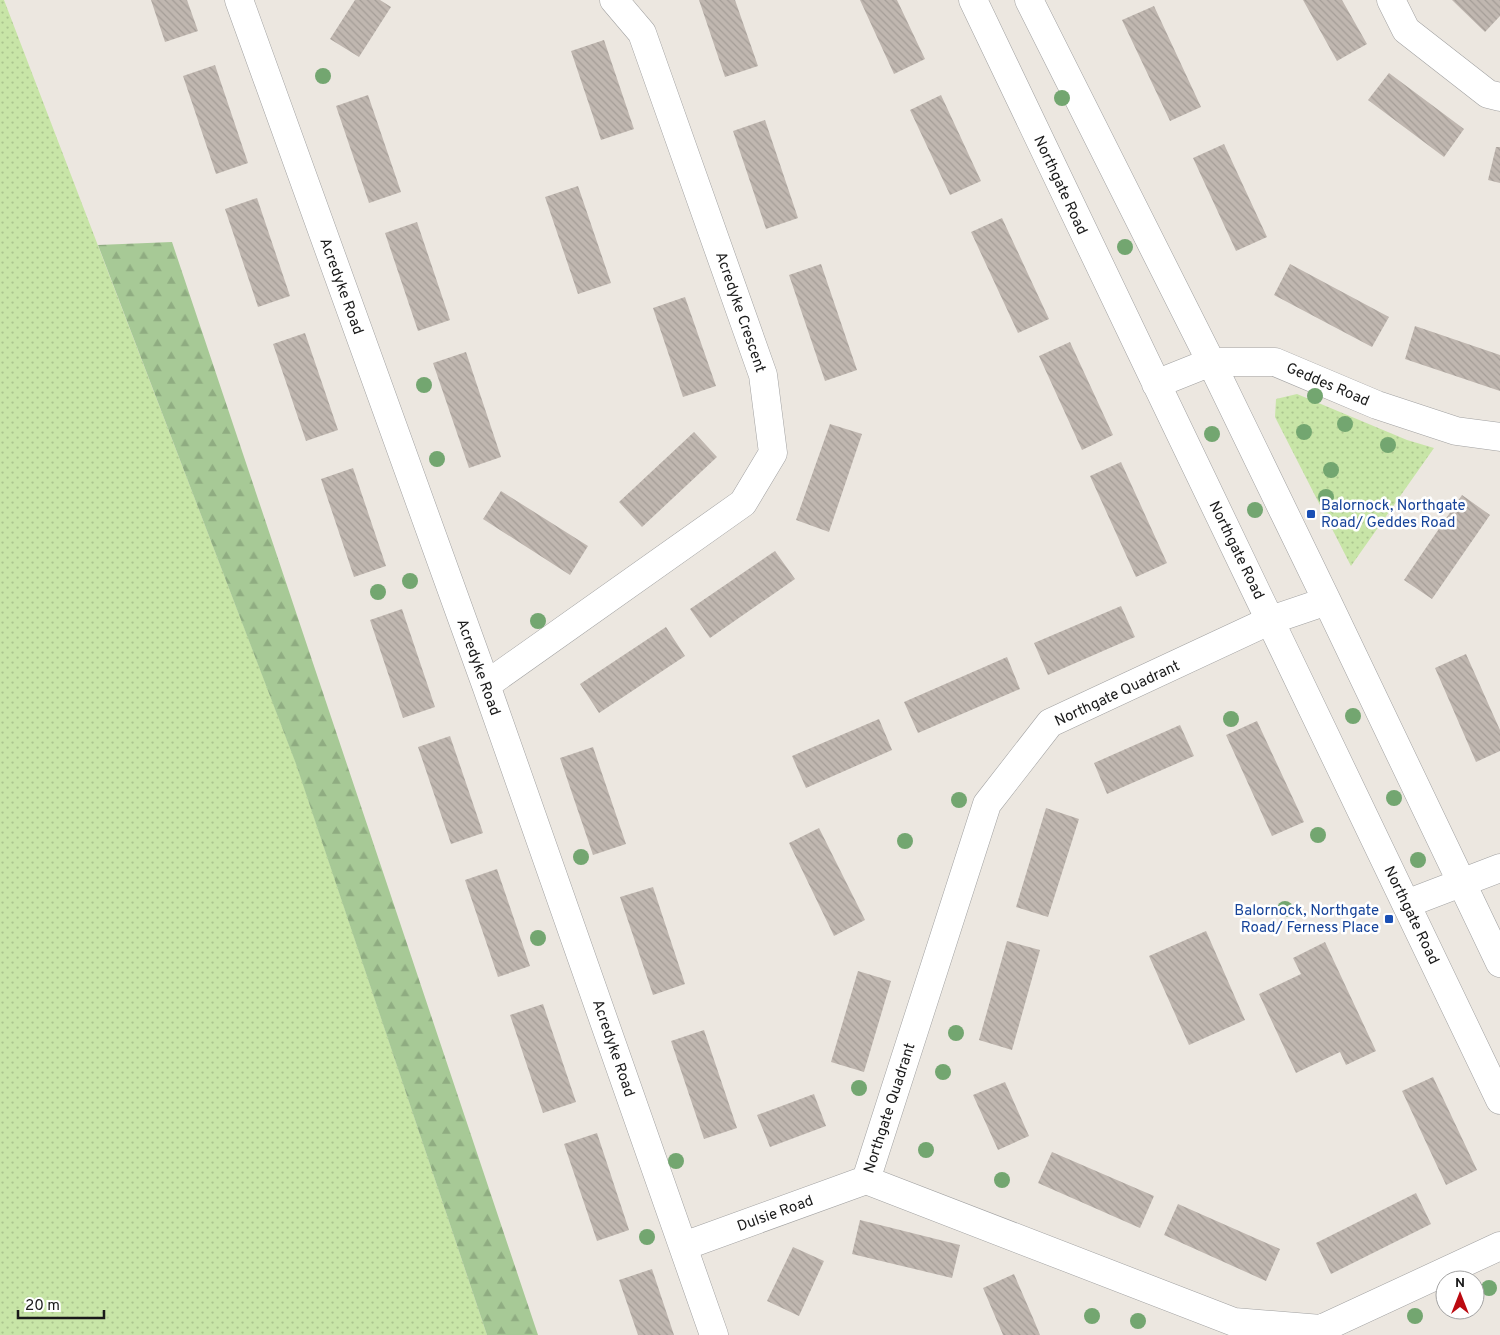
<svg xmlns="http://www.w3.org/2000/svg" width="1500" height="1335" font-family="Overpass,sans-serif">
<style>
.grass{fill:url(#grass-dots)}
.forest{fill:url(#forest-firs)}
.building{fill:url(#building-back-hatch)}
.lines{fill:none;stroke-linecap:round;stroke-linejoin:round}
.minor-casing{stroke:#a1a1a1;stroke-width:29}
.minor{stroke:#fff;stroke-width:28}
.tree{fill:#73a670}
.transit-dot{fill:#1a4fb4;stroke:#fff;stroke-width:2}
.labels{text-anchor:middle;stroke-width:5;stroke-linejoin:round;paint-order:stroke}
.street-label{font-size:15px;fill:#1a1a1a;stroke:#fff}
.transit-label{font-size:15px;fill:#164399;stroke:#fff;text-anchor:start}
</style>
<defs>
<pattern id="grass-dots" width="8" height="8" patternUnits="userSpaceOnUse" patternTransform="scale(1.25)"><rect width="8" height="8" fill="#c8e5a7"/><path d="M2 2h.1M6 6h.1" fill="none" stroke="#abc48f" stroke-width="1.8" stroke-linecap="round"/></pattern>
<pattern id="forest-firs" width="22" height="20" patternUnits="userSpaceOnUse" patternTransform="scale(1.25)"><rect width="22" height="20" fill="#a7c996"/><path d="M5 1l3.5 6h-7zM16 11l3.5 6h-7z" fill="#8fac81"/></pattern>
<pattern id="building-back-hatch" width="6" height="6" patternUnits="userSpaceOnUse" patternTransform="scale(1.25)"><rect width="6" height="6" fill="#c0b7b0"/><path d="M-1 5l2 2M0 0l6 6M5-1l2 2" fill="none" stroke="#a49d97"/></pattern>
</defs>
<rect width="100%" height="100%" fill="#ece7e0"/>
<path class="grass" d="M0,0H4L296,763L487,1335H0Z
M1297,394L1407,440L1434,448L1351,566L1275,417L1276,399Z"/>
<path class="forest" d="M172,242L538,1335H487L296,764L98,245Z"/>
<path class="building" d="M151,0H187L198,31L165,42Z
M355,0H380L391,7L359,57L330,39Z
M699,0H735L758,66L725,77Z
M860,0H897L925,59L894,74Z
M1303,0H1342L1367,44L1337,61Z
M1452,0H1500V16L1485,32Z
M1154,6L1201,107L1170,121L1122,20Z
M604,40L634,129L601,140L571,51Z
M215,65L248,163L216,174L183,76Z
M1389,73L1464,129L1444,157L1368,100Z
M368,95L401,192L369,203L336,106Z
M941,95L981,181L950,195L910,110Z
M765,120L798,218L766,229L733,131Z
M1224,144L1267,237L1236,251L1193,158Z
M1496,147H1500V183L1488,180Z
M578,186L611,283L578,294L545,197Z
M257,198L290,296L258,307L225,209Z
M1002,218L1049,319L1018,333L971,232Z
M417,222L450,320L418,331L385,233Z
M821,264L857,370L825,381L789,275Z
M1290,264L1389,317L1372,347L1274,295Z
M685,297L716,386L683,397L653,308Z
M1415,326L1500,355V391L1405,359Z
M305,333L338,430L306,441L273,344Z
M1070,342L1113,435L1082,450L1039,356Z
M466,352L501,457L469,468L433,363Z
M830,424L862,434L829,532L796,520Z
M694,432L717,457L642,527L619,502Z
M1121,462L1167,563L1136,577L1090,476Z
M353,468L386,566L354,577L321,479Z
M501,491L588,546L570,575L483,519Z
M1462,495L1490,515L1432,599L1404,580Z
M775,551L795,579L710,638L690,609Z
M1121,606L1135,637L1048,675L1034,643Z
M402,609L435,707L403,718L370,620Z
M666,627L685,656L599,713L580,684Z
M1466,654L1500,730V751L1476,762L1435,668Z
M1007,657L1020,689L918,733L904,702Z
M879,719L892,750L806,788L792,756Z
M1257,721L1304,822L1272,836L1226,735Z
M1180,725L1194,756L1107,794L1094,763Z
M450,736L483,833L451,844L418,747Z
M593,747L626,844L593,855L560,758Z
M1046,808L1079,819L1048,917L1016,907Z
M819,828L865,920L834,936L789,843Z
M497,869L530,966L498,977L465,880Z
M653,887L685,984L653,995L620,897Z
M1206,931L1245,1020L1189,1045L1149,956Z
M1007,941L1040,950L1012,1050L979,1040Z
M1325,942L1376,1051L1346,1065L1340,1052L1296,1073L1259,994L1301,974L1293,958Z
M858,971L891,981L864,1072L831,1062Z
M543,1004L576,1102L543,1113L510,1015Z
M704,1030L737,1128L704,1139L671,1041Z
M1433,1077L1477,1170L1446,1185L1402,1091Z
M1005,1082L1029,1136L998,1150L973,1095Z
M814,1094L826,1126L770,1147L757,1115Z
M597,1133L629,1230L597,1241L564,1144Z
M1052,1152L1154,1196L1140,1228L1038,1183Z
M1416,1193L1431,1224L1331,1274L1316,1243Z
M1178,1204L1280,1249L1266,1281L1164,1235Z
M860,1220L960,1245L952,1278L852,1254Z
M793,1247L824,1261L799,1316L767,1301Z
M652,1269L674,1335H638L619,1280Z
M1014,1274L1033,1318L1040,1335H1003L983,1288Z"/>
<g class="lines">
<defs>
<path id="minor" d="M239,0L486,685L714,1335
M973,0C1148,367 1324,733 1500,1100
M1029,0L1211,362L1327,601L1500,963
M1391,0L1406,30L1488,94L1500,97
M1156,384L1211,362H1275L1377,405L1456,431L1500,437
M1327,601L1271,620L1050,723L987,804L866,1180L1234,1322L1321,1329L1500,1246
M486,685L743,503L773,453L763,375L642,33L614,0
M1406,904L1500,868
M684,1246L866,1180"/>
</defs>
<use href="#minor" class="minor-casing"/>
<use href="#minor" class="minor"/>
</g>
<g class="tree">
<circle cx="323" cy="76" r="8"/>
<circle cx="1062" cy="98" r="8"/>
<circle cx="1125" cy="247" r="8"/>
<circle cx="424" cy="385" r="8"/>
<circle cx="1315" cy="396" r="8"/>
<circle cx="1345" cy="424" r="8"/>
<circle cx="1304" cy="432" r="8"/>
<circle cx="1212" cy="434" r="8"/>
<circle cx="1388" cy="445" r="8"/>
<circle cx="437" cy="459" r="8"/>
<circle cx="1331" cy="470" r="8"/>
<circle cx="1326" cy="497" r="8"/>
<circle cx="1255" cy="510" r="8"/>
<circle cx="410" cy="581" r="8"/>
<circle cx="378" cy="592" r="8"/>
<circle cx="538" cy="621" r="8"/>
<circle cx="1353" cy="716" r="8"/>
<circle cx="1231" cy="719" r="8"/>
<circle cx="1394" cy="798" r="8"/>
<circle cx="959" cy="800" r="8"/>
<circle cx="1318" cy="835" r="8"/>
<circle cx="905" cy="841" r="8"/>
<circle cx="581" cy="857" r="8"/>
<circle cx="1418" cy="860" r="8"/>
<circle cx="1285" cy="909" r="8"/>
<circle cx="538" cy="938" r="8"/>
<circle cx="956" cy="1033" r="8"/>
<circle cx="943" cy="1072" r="8"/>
<circle cx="859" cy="1088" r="8"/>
<circle cx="926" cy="1150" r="8"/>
<circle cx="676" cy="1161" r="8"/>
<circle cx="1002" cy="1180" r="8"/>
<circle cx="647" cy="1237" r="8"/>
<circle cx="1489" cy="1288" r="8"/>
<circle cx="1092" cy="1316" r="8"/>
<circle cx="1415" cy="1316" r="8"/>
<circle cx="1138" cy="1321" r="8"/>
</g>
<g class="transit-dot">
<rect x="1306" y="509" width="10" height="10" rx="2.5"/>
<rect x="1384" y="914" width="10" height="10" rx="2.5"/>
</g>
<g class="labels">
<g class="street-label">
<text transform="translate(1061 185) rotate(65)" y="5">Northgate Road</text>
<text transform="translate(342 286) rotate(70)" y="5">Acredyke Road</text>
<text transform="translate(741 312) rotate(71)" y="5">Acredyke Crescent</text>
<text transform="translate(1328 384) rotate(23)" y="5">Geddes Road</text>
<text transform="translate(1237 550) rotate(64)" y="5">Northgate Road</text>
<text transform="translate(479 667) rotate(70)" y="5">Acredyke Road</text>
<text transform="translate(1117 693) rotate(-25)" y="5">Northgate Quadrant</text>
<text transform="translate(1412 915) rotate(64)" y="5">Northgate Road</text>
<text transform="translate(614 1048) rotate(71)" y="5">Acredyke Road</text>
<text transform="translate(889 1108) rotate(-72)" y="5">Northgate Quadrant</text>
<text transform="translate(775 1213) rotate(-20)" y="5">Dulsie Road</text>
</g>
<g class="transit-label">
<text x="1321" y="510">Balornock, Northgate<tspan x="1321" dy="17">Road/ Geddes Road</tspan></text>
<text x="1379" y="915" text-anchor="end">Balornock, Northgate<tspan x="1379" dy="17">Road/ Ferness Place</tspan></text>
</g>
</g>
<g transform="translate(1460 1295)"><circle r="24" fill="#ffffff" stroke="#a3a3a3"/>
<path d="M0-4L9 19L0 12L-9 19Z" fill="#bb0a10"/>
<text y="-8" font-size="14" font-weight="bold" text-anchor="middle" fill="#1a1a1a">N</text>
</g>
<path d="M18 1310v8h86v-8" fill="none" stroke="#1a1a1a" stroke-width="2.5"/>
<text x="25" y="1310" font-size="15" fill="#1a1a1a" stroke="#ffffff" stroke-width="4" paint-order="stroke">20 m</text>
</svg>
